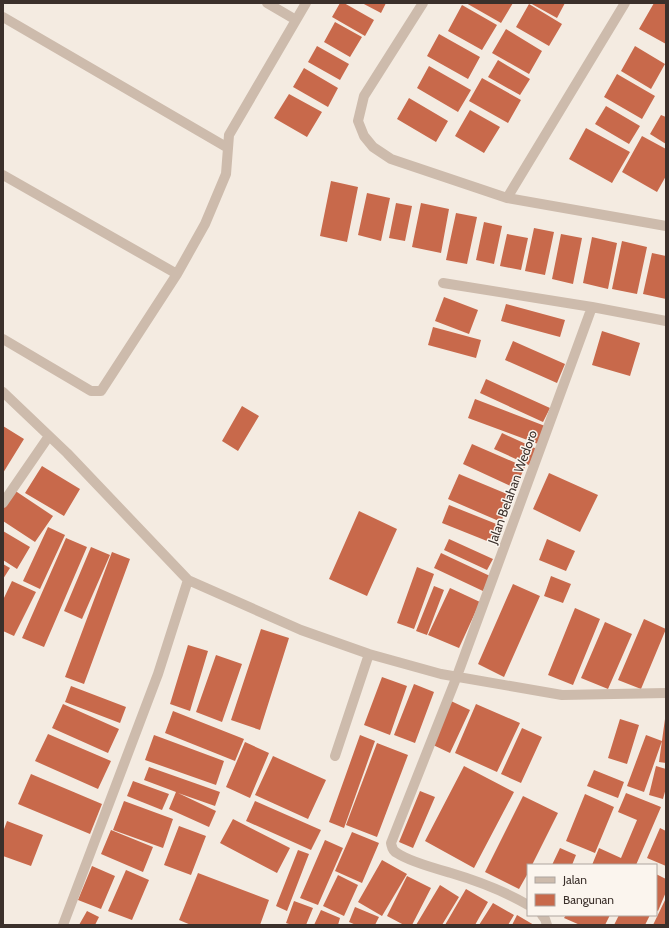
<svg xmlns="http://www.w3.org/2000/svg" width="669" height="928" font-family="Cabin,sans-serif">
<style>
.building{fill:#c8694b}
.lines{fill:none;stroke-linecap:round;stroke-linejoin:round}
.minor{stroke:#cdbbac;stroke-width:10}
.labels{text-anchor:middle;stroke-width:3;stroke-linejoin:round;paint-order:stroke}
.street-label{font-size:13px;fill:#3b302b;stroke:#fbf5ee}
</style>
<rect width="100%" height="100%" fill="#f4ebe1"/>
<path class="building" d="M340,3H344L374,20L365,36L332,17Z
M362,3H386L381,13Z
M466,3H513L501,23Z
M530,3H565L557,18Z
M654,3H666V44L639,29Z
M529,4L562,24L549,46L516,27Z
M462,5L497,25L482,50L448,31Z
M335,22L362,37L350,57L324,42Z
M506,29L542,51L529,74L492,53Z
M439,34L480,57L468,79L427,56Z
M317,46L349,64L340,80L308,62Z
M635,46L665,64L651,89L621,71Z
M498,60L530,79L520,95L488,77Z
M429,66L471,90L458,112L417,88Z
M304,68L338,88L328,107L293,87Z
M617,74L655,96L642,119L604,97Z
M482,78L521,100L508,123L469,101Z
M289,94L322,112L307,137L274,118Z
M409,98L448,121L436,142L397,119Z
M606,106L640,126L629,144L595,124Z
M470,110L500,127L484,153L455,136Z
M661,115L666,117V144L650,134Z
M586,128L630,152L612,183L569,159Z
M642,136L666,149V176L657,192L622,172Z
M331,181L358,187L347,242L320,236Z
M367,193L390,198L381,241L358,235Z
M396,203L412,206L405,241L389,238Z
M421,203L449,209L441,253L412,247Z
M456,213L477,217L467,264L446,260Z
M484,222L502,226L494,264L476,260Z
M534,228L554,232L545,275L525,271Z
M507,234L528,238L521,270L500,266Z
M561,234L582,238L573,284L552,279Z
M592,237L617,243L608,289L583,283Z
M622,241L647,247L637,294L612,289Z
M652,253L666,256V299L643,294Z
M444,297L478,310L469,334L435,321Z
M506,304L565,320L560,337L501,321Z
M433,327L481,340L476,358L428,345Z
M602,331L640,343L630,376L592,365Z
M513,341L565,364L557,383L505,360Z
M486,379L550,408L543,422L480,393Z
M475,399L545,426L538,444L468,418Z
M242,406L259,416L238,451L222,441Z
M3,426L24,439L3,473Z
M502,433L537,449L529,465L494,449Z
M472,444L525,467L515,488L463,464Z
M42,466L80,489L64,516L25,493Z
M549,473L598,495L580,532L533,509Z
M459,474L512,496L501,522L448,499Z
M14,490L53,516L35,542L3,521V507Z
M449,505L504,527L497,545L442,523Z
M359,511L397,529L367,596L329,579Z
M48,527L65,535L40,589L23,581Z
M3,531L30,547L17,569L3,560Z
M66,538L87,547L44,647L22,638Z
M449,539L493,559L487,570L444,550Z
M547,539L575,551L566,571L539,560Z
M91,547L110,555L82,619L64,611Z
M112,552L130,559L84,684L65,677Z
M441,553L490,576L483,591L434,568Z
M3,564L10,568L3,579Z
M417,567L434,574L414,629L397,623Z
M551,576L571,584L563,603L544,596Z
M12,581L36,592L14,636L3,631V600Z
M513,584L540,596L504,677L478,664Z
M434,586L444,590L427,635L416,631Z
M450,588L480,602L459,648L428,635Z
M575,608L600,619L573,685L548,675Z
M644,619L666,629L641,689L618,680Z
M605,622L632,634L608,689L581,678Z
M261,629L289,638L260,730L231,720Z
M188,645L208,651L190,711L170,704Z
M216,655L242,664L222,722L196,712Z
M382,677L407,686L390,735L364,725Z
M414,684L434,692L415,743L394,735Z
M71,686L126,707L120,723L65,702Z
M451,701L470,710L450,753L431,744Z
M63,704L119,729L108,753L52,728Z
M476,704L520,723L497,772L455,753Z
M173,711L244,739L235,761L165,733Z
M620,719L639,725L627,764L608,758Z
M665,719H666V763L659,762Z
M522,728L542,737L521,783L501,774Z
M48,734L111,761L98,789L35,761Z
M154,735L224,761L216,785L145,760Z
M360,735L375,741L344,828L329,822Z
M646,735L662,741L644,792L627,786Z
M245,742L269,753L250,798L226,787Z
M377,743L408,755L377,837L346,825Z
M273,756L326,780L308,819L255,795Z
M464,766L514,792L474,868L425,841Z
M656,766L666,769V788L663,799L649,795Z
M149,767L220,792L215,806L178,793L216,811L209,827L169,809L176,792L144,780Z
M594,770L624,782L618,798L587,786Z
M31,774L102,804L90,834L18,804Z
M133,781L169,794L162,810L127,796Z
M420,791L435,797L413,848L399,842Z
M626,793L661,807L636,865H592L599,848L621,858L637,820L618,812Z
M585,794L614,807L595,853L566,841Z
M523,796L558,813L532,865H528V873L519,889L485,872Z
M124,801L173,819L163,848L113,830Z
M255,801L321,830L311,850L246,821Z
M233,819L290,848L277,873L220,843Z
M7,821L43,835L31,866L3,856V832Z
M179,826L206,836L191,875L164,865Z
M660,828L666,831V866L647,858Z
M111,830L153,847L143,872L101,854Z
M352,832L379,843L362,883L335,871Z
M325,840L343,848L318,905L300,898Z
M560,848L576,855L572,865H552Z
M298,850L309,854L287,911L276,906Z
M382,860L407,874L382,916L358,902Z
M92,866L115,876L101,909L78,900Z
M126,870L149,880L132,920L108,911Z
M198,873L269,900L260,925H191L179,920Z
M656,874L666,879V892L658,911L656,910Z
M338,875L358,885L344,916L323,906Z
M407,876L431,888L412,925H404L387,916Z
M440,885L459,897L442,925H416Z
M466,889L488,902L475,925H445Z
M666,898V925H653Z
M294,901L313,908L306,925H292L286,923Z
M493,903L514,915L508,925H479Z
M355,907L379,917L375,925H356L349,922Z
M321,910L340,918L338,925H314Z
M87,911L99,917L95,925H79Z
M517,915L534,925H512Z
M566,915H610L605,925H580L564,918Z
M619,915H650L645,925H614Z"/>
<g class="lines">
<path class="minor" d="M267,3L296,20
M423,3L364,96L358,121L364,136L373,147L391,159L507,198L666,226
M3,17L228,148
M3,175L177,274
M507,198L625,3
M443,283L592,307L666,321
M3,339L91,391H101L177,274L205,224L226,174L229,135L306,3
M3,392L67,453L188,580L301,630L369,654L441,674L562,695L666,693
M3,503L49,436
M335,756L369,654
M528,905C504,891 478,881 451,873C437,869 408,861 397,853C392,851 392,847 391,843L457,676L592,307
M542,915L545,919L547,925
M63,925L158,674L188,580"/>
</g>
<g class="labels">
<g class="street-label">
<text transform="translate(512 487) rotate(-70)" y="5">Jalan Belahan Wedoro</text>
</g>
</g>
<rect width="669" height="928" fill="none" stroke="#3b302b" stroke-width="8"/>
<rect x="527" y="864" width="130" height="52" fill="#fbf5ee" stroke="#aea6a0"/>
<rect x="535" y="877" width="20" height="6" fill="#cdbbac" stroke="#aea6a0"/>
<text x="563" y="884" font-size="12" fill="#3b302b">Jalan</text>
<rect x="535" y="894" width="20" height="12" fill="#c8694b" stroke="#aea6a0"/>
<text x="563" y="904" font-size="12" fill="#3b302b">Bangunan</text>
</svg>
